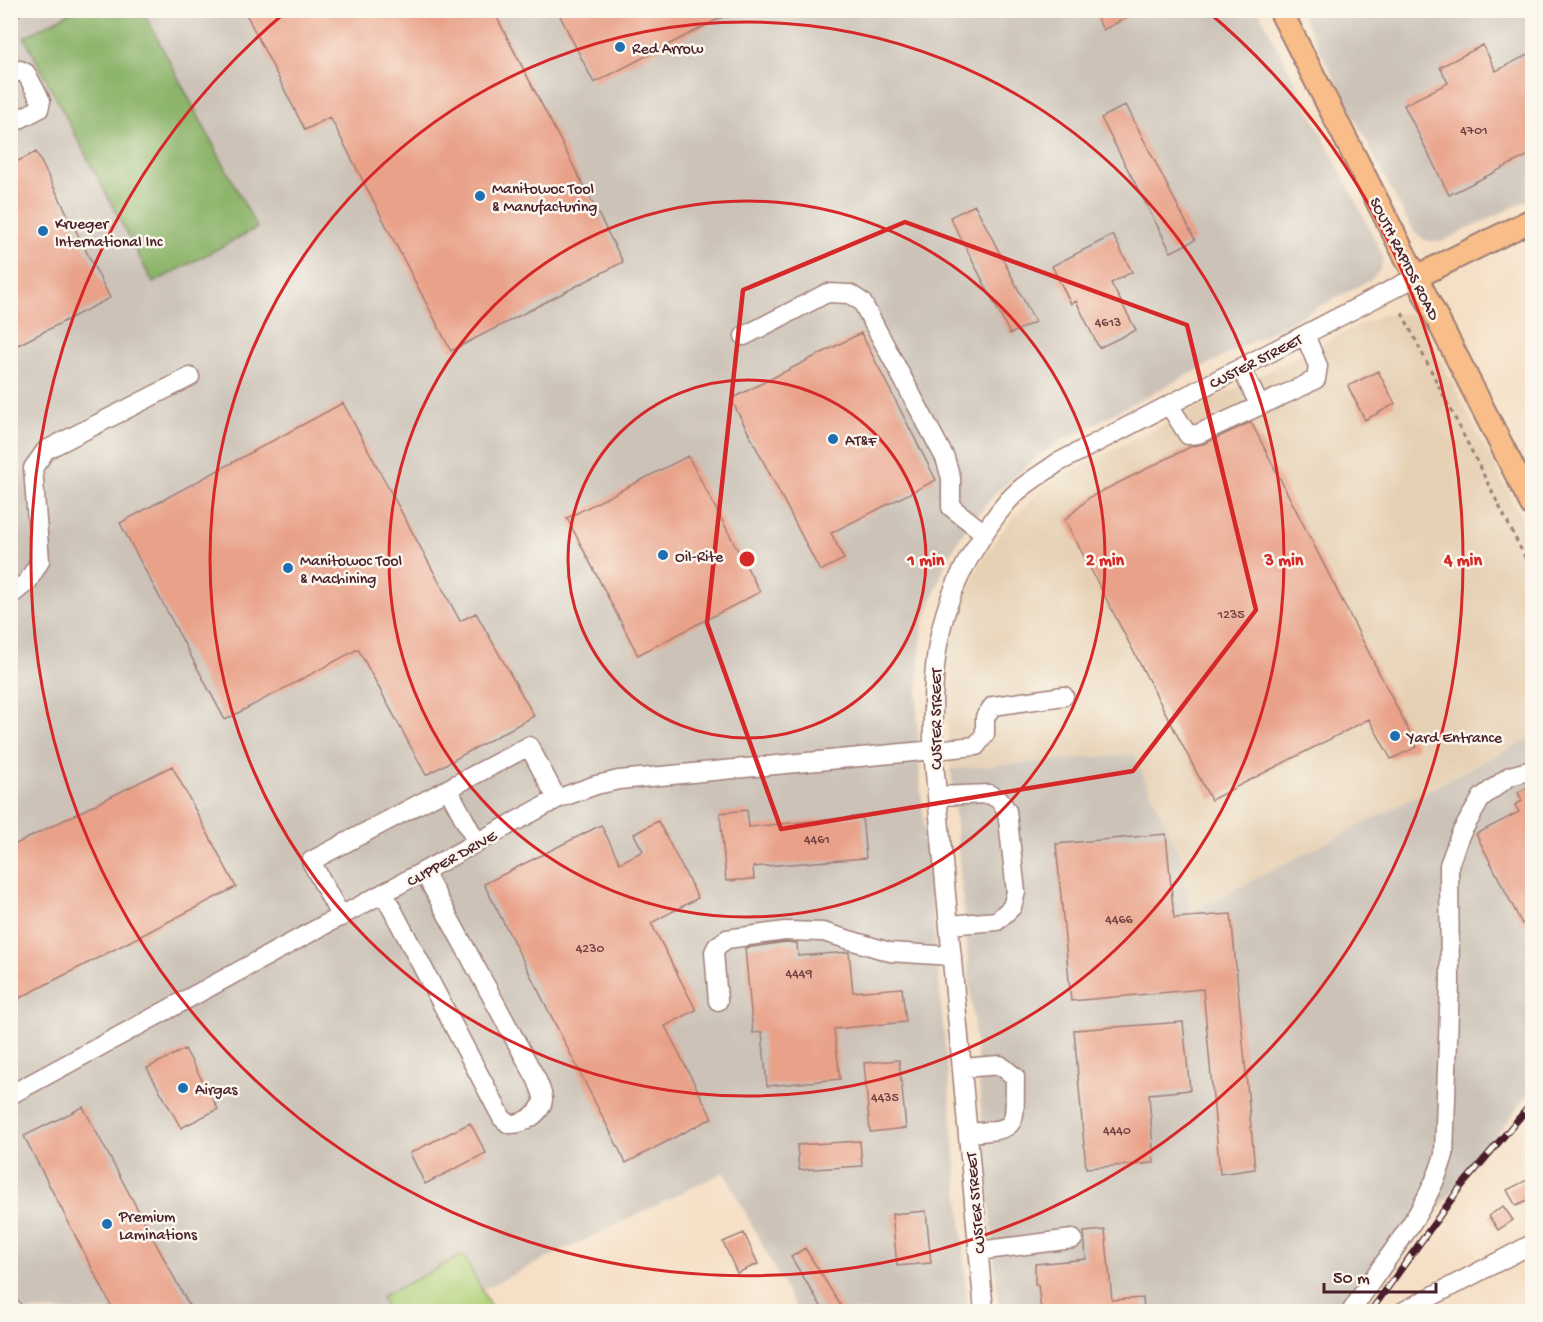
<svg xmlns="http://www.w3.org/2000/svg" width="1543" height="1322" font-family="'Gochi Hand',sans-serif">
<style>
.built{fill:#e6d0b4}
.industrial{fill:#ccc2b8}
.green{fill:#b0d27a;stroke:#7d7852;stroke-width:1.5}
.forest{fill:#8cb46a;stroke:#6b6a4a;stroke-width:1.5}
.building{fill:#e9a289}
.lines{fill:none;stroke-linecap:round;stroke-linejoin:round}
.minor-casing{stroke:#a07f78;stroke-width:21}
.major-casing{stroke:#a07f78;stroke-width:26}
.path{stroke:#a07f78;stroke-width:3;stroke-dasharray:4.5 4.5;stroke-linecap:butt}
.minor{stroke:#fff;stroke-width:18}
.major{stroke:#f8bd88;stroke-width:22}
.rail-casing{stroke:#4a1f2b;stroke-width:7}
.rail{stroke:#fbf7ec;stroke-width:4.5;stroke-dasharray:14;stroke-linecap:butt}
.marked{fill:none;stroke:#d62828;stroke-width:4.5;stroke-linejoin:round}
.ring{fill:none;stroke:#d62828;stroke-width:3}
.poi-dot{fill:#1f6fb2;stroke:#fbf7ec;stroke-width:2}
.labels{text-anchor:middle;stroke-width:5;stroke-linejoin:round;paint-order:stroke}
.number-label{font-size:14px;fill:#724042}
.poi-label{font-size:16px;fill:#4a1f2b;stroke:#fbf7ec;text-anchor:start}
.street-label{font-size:16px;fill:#4a1f2b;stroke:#fbf7ec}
.centre{fill:#d62828;stroke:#fbf7ec;stroke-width:3}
.ring-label{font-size:18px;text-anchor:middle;font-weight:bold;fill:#d62828;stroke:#fbf7ec;stroke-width:5;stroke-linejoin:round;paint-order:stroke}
</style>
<rect width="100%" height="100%" fill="#fbf7ec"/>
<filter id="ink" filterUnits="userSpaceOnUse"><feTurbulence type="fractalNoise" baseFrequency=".0167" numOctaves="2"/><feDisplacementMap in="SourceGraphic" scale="12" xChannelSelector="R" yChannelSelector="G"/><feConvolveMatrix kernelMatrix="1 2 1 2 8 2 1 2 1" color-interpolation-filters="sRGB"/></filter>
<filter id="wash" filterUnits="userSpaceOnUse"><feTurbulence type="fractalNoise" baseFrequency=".008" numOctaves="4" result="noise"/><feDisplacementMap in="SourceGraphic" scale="24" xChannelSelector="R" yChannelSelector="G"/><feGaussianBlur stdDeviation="1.35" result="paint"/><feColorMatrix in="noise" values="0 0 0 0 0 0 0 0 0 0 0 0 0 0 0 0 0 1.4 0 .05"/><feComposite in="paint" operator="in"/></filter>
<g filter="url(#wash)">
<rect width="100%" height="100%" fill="#f5dfc5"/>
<path class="built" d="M1398,313L1414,315L1419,319L1532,539V737L1191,912L1181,859L1134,754L951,769L947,723L946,687L949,643L969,586L983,559L1010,521L1046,486L1070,472L1345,332L1381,316Z"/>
<path class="industrial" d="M10,11H1259L1381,251L1383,259L1380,270L1370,280L1055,444L1033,461L998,490L961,535L946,562L923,625L919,659L917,710L920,780L960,1205L968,1311H797L724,1172L482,1290L463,1255L381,1297L388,1311H11Z
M1300,11H1532V198L1445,240L1436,242L1425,240L1415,233L1406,218Z
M1532,737V1090L1358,1311H999L951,769L1134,754L1181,859L1191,912Z"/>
<path class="green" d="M463,1255L493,1311H388L381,1297Z"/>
<path class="forest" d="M75,10L143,11L257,228L153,283L24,37Z"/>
<g id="blocks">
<path class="building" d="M244,10H493L623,262L451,351L330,117L305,130Z
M557,10H736L594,83Z
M1093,10H1142L1103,30Z
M1483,45L1496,71L1533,52V153L1449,195L1404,105L1448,83L1440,67Z
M1126,105L1195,240L1171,252L1101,118Z
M36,152L110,298L10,349V165Z
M975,205L1035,322L1010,334L950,217Z
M1113,235L1132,272L1111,283L1136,330L1099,348L1076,301L1071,304L1052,266Z
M861,333L936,480L831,533L844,559L820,571L731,399Z
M1378,371L1395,404L1365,420L1348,386Z
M343,403L460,621L476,613L534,716L426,775L358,649L225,720L120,523Z
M1251,422L1417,747L1391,759L1369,719L1211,800L1065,520L1090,497L1192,446L1203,444Z
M688,456L760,592L638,655L567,518Z
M172,766L236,887L10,1003V847Z
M1533,785V918L1522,924L1476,834L1519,812L1515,805L1522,801L1518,792Z
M747,810L749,827L862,816L866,858L753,867L754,879L726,881L720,813Z
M658,821L698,898L651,923L696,1010L665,1026L712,1118L626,1163L484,884L601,825L620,863L643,851L634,834Z
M1166,834L1174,918L1231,914L1255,1169L1220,1174L1203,989L1071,1001L1056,844Z
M786,942L797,943L798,956L849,952L853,992L902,988L906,1022L834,1029L840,1079L767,1086L762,1032L753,1033L745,948Z
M1183,1022L1190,1090L1149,1094L1154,1163L1086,1168L1074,1030Z
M185,1049L218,1109L181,1128L147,1068Z
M899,1060L906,1128L870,1132L864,1063Z
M83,1107L192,1311H114L24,1136Z
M470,1123L486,1153L425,1184L410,1153Z
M860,1141L862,1166L799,1170L797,1145Z
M1533,1177V1198L1516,1206L1507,1190Z
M1503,1206L1513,1220L1498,1230L1489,1216Z
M926,1211L931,1263L897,1266L892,1214Z
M1105,1230L1112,1300L1143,1298L1144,1311H1041L1038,1285H1035V1264L1086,1259L1084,1232Z
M744,1233L758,1264L737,1273L723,1242Z
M805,1248L844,1311H824L791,1257Z"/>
</g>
</g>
<g filter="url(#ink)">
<use href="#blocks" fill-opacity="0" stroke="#a07f78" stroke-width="1.5"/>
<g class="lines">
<defs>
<path id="minor" d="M10,11L11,10
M10,75L20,70L26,73L41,101L39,109L10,124
M744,336L827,293L850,294L862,302L945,458L951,478V507L984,533
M1241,368L1260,406
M1169,405L1188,435L1198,434L1305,385L1316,379L1318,366L1305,335
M10,596L28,581L40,561L33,468L46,450L190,377
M448,789L477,843
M937,796L989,794L1000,800L1007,811L1016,892L1012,907L997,921L949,925
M384,894L502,1118L509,1124C522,1125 542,1114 543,1099C543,1093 539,1086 537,1080L424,872
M341,917L311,861L529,746L557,799
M718,1001L714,952L717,946L727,939L785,931L823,932L890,952L952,956
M962,1068L1000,1065L1015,1077C1014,1128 1021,1129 968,1133
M10,1095L557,799L596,785L619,780L976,746L985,734V717L993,706L1064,696
M978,1251L1073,1239
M10,1306L14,1312
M984,1312L933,751C932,668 933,612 980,540C991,522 1004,503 1019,490C1031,480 1045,472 1057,463L1416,277
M1351,1312C1383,1260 1427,1214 1444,1155L1450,982L1449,865L1460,835L1482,797L1510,776L1532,770
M1402,1312L1532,1244"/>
<path id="major" d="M1280,10L1532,505
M1416,277L1532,220"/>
</defs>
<use href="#minor" class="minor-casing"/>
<use href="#major" class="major-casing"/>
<path class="path" d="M1402,313L1532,571"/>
<use href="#minor" class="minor"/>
<use href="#major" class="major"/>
<defs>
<path id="rail" d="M1370,1312L1459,1189L1532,1103"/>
</defs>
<use href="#rail" class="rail-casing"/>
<use href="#rail" class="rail"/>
</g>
</g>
<path class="marked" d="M905,222L1187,325L1256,610L1133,771L781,829L707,623L743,290Z"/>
<g class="ring">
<circle cx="747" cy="559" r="179"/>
<circle cx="747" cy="559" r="358"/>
<circle cx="747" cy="559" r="537"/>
<path d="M1207 11A716 716 0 1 1 287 11"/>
</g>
<g class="poi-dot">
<circle cx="620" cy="47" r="6"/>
<circle cx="480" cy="196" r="6"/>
<circle cx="43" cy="231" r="6"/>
<circle cx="833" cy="439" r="6"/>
<circle cx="663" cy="555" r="6"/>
<circle cx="288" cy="568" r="6"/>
<circle cx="1395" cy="736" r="6"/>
<circle cx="183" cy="1088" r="6"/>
<circle cx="107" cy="1224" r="6"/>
</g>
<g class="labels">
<g class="number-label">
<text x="1474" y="134">4701</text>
<text x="1108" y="326">4613</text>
<text x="1231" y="618">1235</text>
<text x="817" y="843">4461</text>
<text x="1119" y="923">4466</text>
<text x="590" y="952">4230</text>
<text x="799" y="977">4449</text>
<text x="885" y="1101">4435</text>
<text x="1117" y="1134">4440</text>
</g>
<g class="poi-label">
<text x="632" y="53">Red Arrow</text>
<text x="492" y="193">Manitowoc Tool<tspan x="492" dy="18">&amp; Manufacturing</tspan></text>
<text x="55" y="228">Krueger<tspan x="55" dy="18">International Inc</tspan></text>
<text x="845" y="445">AT&amp;F</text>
<text x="675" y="561">Oil-Rite</text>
<text x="300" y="565">Manitowoc Tool<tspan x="300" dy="18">&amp; Machining</tspan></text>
<text x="1407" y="742">Yard Entrance</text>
<text x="195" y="1094">Airgas</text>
<text x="119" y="1221">Premium<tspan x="119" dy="18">Laminations</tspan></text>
</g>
<g class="street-label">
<text transform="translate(1406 258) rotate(63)" y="6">SOUTH RAPIDS ROAD</text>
<text transform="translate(1255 360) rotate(-27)" y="6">CUSTER STREET</text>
<text transform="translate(935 719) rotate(-90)" y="6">CUSTER STREET</text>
<text transform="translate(451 857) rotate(-29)" y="6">CLIPPER DRIVE</text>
<text transform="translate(974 1203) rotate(-95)" y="6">CUSTER STREET</text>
</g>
</g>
<circle cx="747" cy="559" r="9" class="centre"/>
<g class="ring-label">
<text x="926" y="565">1 min</text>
<text x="1105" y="565">2 min</text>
<text x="1284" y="565">3 min</text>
<text x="1463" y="565">4 min</text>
</g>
<rect width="1543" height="1322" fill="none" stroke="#fbf7ec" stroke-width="36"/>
<path d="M1324 1283v9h112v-9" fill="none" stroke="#4a1f2b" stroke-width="3"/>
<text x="1333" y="1283" font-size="18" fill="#4a1f2b" stroke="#fbf7ec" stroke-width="4.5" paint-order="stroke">50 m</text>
</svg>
